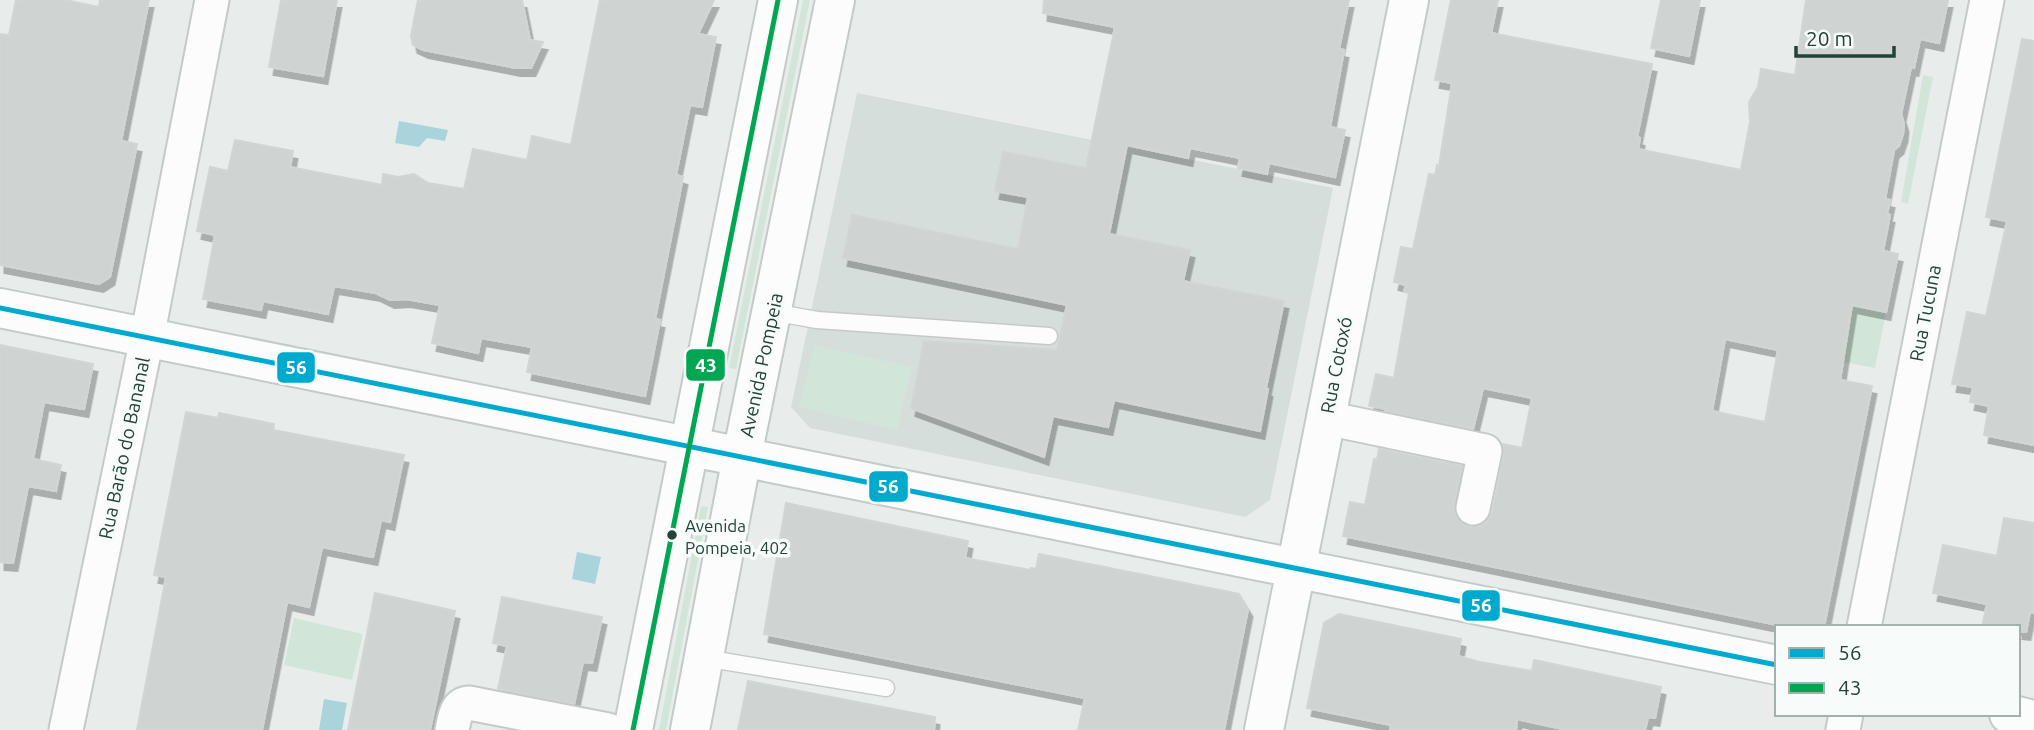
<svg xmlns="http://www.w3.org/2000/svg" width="2034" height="730" font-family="Ubuntu,sans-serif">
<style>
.built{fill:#d6dedb}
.green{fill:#d1e6d8}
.water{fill:#a9d4db}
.building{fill:#cfd4d2;stroke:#d1d6d4;stroke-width:2;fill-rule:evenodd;filter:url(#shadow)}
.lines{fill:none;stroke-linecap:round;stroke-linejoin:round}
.lane-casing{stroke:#c5cac8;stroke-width:19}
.street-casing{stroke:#c5cac8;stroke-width:37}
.secondary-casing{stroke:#c3cbc8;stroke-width:42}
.lane{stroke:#fcfcfc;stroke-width:16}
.street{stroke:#fcfcfc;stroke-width:33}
.secondary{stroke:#fcfcfc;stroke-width:38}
.bus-1-casing{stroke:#f7fbf9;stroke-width:10}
.bus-2-casing{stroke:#f7fbf9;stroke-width:10}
.bus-1{stroke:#00a9ce;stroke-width:5}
.bus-2{stroke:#00a651;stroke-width:5}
.bus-dot{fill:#24423a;stroke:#f7fbf9;stroke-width:2.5}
.labels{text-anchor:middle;stroke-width:7;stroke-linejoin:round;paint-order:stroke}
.bus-label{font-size:17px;fill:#24423a;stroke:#f7fbf9;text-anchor:start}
.street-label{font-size:19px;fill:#24423a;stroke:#f7fbf9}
.line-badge{stroke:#f7fbf9;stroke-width:2.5}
.badge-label{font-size:19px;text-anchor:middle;font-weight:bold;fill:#fff}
</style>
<defs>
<filter id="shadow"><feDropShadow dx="4.5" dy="8" stdDeviation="0" flood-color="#0004"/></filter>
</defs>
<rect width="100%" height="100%" fill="#e8edeb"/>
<path class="built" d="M857,93L1333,188L1270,500L1245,517L810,428L791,407Z"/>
<path class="green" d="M803,0H810L736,369L729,368Z
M1923,75L1933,77L1908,204L1901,202Z
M1852,305L1886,312L1875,368L1832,360L1845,351Z
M814,345L912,367L897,430L799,407Z
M701,506L708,507L666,730H659Z
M294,618L363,634L352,680L284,665Z"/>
<path class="water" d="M399,121L448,130L445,141L427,138L419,147L395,143Z
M577,552L601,557L595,584L572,579Z
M324,699L347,703L342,730H319Z"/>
<path class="building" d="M16,0H65L99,7L100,0H149L121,141L137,144L110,277L99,284L0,265V34L9,35Z
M281,0H337L323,76L269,67Z
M418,0H522L530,40L543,42L531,68H516L424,50L413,45L411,36Z
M600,0H714L698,34L716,37L702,107L690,105L676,175L683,177L655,319L660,320L645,396L527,372L532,347L481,338L478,353L432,343L440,305L406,299L390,300L376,293L334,286L328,314L263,301L261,310L203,299L215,235L197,231L210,167L228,171L235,140L293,151L290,167L382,185L383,174L398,177L414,174L428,183L464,189L473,149L527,160L532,136L571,145Z
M1044,0H1349L1339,49L1344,50L1330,127L1345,130L1335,177L1269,163L1267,174L1238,168L1240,158L1190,148L1188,158L1127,145L1109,234L1190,250L1183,281L1284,301L1266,388L1268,389L1260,431L1114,400L1108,427L1053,416L1044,457L911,408L924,341L1057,350L1067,305L843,258L852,215L1018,249L1028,197L995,191L1003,152L1086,168L1115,27L1043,13Z
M1451,0H1498L1491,33L1652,64L1637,137L1640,138L1638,149L1741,170L1750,122L1749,102L1758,87L1761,69L1795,75L1806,0H1948L1939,43L1920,39L1914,68L1911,67L1901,114L1904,124L1903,134L1899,146L1894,150L1885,199L1890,200L1887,214L1890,215L1883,251L1898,254L1886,312L1852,305L1840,380L1872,386L1824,627H1787L1343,536L1350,502L1365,505L1374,459L1377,460L1379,449L1462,466L1454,504L1455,513L1460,522L1470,527L1480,526L1487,521L1492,513L1504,455L1503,444L1522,448L1532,398L1483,388L1473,429L1385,411L1386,409L1369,406L1376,374L1394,378L1409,293L1404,292L1406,285L1394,282L1401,247L1413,249L1429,174L1435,175L1437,165L1439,166L1452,83L1435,80ZM1725,339L1778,350L1765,422L1712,411Z
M1661,0H1700L1689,56L1651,48Z
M2022,39L2034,41V445L1984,435L1989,406L1970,402L1973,387L1952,384L1967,312L1986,316L2007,221L1986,217Z
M0,345L93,364L84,409L44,402L33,459L61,465L56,491L28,486L13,563L0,562Z
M186,412L218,418L219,413L274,424L273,430L404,455L390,522L381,520L373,557L322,547L309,607L287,602L262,730H137L166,577L154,575Z
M786,503L968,541L965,558L1030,570L1031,568L1036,569L1039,554L1239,594L1248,609L1224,730H1078L1085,698L764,634Z
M2004,518L2034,523V613L2030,612L2026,632L2018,631V627H1982L1987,604L1933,593L1943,545L1997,556Z
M375,593L455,611L430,730H348Z
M502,597L602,617L592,663L583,662L574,704L498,689L507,646L493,643Z
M1339,614L1461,639L1458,656L1480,662L1532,671L1534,660L1661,687L1655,718L1648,717L1645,730H1567L1517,719L1516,730H1390L1391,725L1307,708L1324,623Z
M748,681L935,717L934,730H738Z"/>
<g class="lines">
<defs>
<path id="lane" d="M772,312L817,320L1049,336
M704,658L886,688"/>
<path id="street" d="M1326,418L1485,451L1473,508
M1864,627L1987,0
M66,730L147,338L212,0
M452,730C455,718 455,704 469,703L608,730
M1843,730L1846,714"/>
<path id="secondary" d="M0,308L1777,665
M2009,714L2034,720
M633,730L778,0
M690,730L745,441L835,0
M1264,730L1409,0"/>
</defs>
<use href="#lane" class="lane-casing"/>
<use href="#street" class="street-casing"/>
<use href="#secondary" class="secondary-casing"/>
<use href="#lane" class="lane"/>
<use href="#street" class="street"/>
<use href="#secondary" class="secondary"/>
<defs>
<path id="bus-1" d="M0,308L1777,665"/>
<path id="bus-2" d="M633,730L778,0"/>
</defs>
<use href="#bus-1" class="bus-1-casing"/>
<use href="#bus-2" class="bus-2-casing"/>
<use href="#bus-1" class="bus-1"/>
<use href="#bus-2" class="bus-2"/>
</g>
<circle class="bus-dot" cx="672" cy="535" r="6"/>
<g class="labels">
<g class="bus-label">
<text x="685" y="532">Avenida<tspan x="685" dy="22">Pompeia, 402</tspan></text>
</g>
<g class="street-label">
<text transform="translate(1925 313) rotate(-79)" y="7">Rua Tucuna</text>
<text transform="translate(761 365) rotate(-78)" y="7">Avenida Pompeia</text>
<text transform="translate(1336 365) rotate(-79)" y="7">Rua Cotoxó</text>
<text transform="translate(124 448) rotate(-78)" y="7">Rua Barão do Bananal</text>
</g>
</g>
<g class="line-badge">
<rect x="685" y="348" width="41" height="34" rx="7" fill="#00a651"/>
<rect x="276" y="351" width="40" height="33" rx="7" fill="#00a9ce"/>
<rect x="868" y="470" width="41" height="33" rx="7" fill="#00a9ce"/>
<rect x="1461" y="589" width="40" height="33" rx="7" fill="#00a9ce"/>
</g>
<g class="badge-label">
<text x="706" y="372">43</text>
<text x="296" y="374">56</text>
<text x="888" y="493">56</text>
<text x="1481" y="612">56</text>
</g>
<rect x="1775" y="625" width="245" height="91" fill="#f7fbf9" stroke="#a3b1ad" stroke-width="2"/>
<rect x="1789" y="648" width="35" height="10" fill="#00a9ce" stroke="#a3b1ad" stroke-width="2"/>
<text x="1838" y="660" font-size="21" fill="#24423a">56</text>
<rect x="1789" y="683" width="35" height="10" fill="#00a651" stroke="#a3b1ad" stroke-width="2"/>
<text x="1838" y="695" font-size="21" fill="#24423a">43</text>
<path d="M1796 46v10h98v-10" fill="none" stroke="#24423a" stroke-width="3.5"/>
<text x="1806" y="46" font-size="21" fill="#24423a" stroke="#f7fbf9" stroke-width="5" paint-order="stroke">20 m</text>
</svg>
